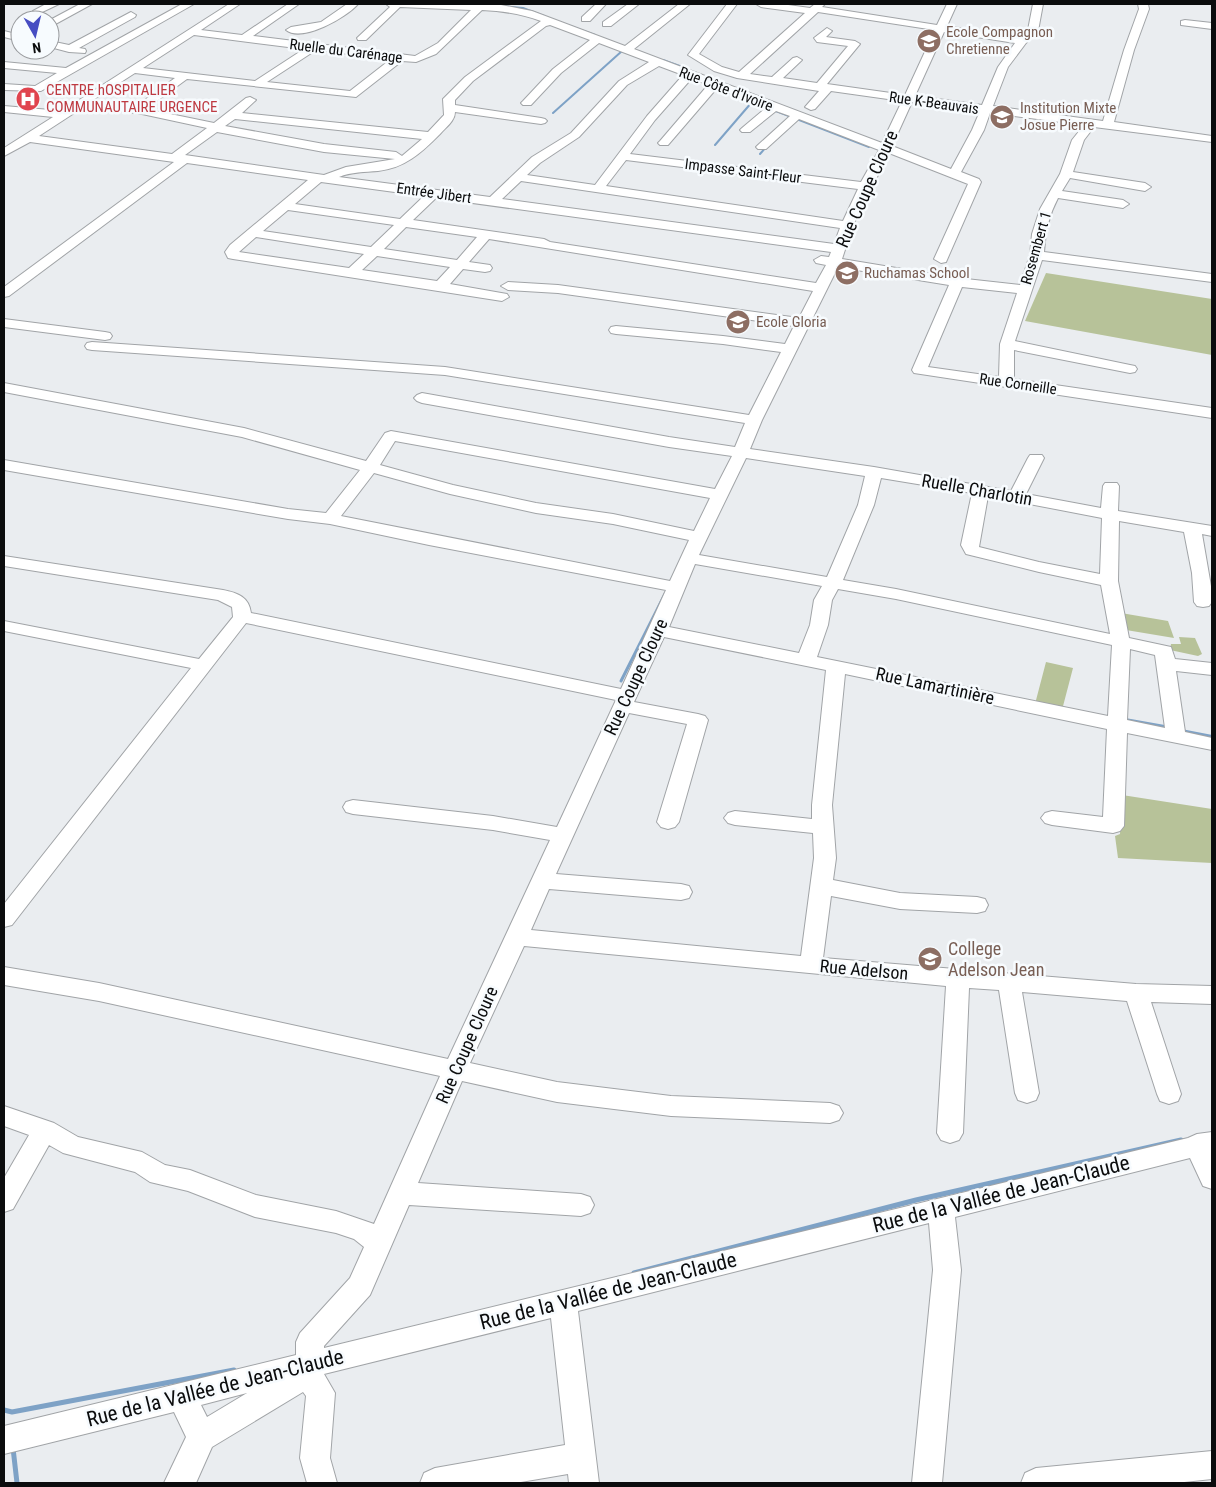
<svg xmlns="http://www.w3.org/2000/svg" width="1216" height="1487" font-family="'Roboto Condensed',sans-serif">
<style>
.green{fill:#b7c299}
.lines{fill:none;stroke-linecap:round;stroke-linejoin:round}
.stream-far3{stroke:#7ea2c6;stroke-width:2}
.stream-far2{stroke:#7ea2c6;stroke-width:3}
.stream-far1{stroke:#7ea2c6;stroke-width:4}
.stream{stroke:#7ea2c6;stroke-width:5}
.minor-casing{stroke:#a1a4a7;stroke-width:2}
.minor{fill:#fff;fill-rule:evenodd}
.labels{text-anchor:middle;stroke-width:5;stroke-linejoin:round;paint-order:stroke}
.far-education-label{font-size:15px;fill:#785e54;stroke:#f7fbfe;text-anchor:start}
.far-street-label{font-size:15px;fill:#0b0c0d;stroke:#f7fbfe}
.far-health-label{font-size:15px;fill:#be3a42;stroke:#f7fbfe;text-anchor:start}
.street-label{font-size:18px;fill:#0b0c0d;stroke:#f7fbfe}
.education-label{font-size:18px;fill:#785e54;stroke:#f7fbfe;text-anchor:start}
.near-street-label{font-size:21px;fill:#0b0c0d;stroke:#f7fbfe}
</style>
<rect width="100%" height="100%" fill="#eaedf0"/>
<path class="green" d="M1046,273L1212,299V355L1025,321Z
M1121,613L1168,621L1174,638L1126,630Z
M1179,637L1195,638L1202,654L1198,656L1170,650L1171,644H1181Z
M1046,662L1073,668L1062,710L1035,704Z
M1122,795L1212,809V863L1118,858L1115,836L1120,834Z"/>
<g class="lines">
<path class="stream-far3" d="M428,4L448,5
M500,6L523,8L544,16
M553,20L595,35
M663,60L688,69
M729,93L869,147
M553,113L622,51
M715,145L752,102
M760,154L767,146"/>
<path class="stream-far2" d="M621,681L665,594"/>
<path class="stream-far1" d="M1125,720L1170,728
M1181,731L1212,737"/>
<path class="stream" d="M634,1273L916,1200L1181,1140
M4,1410L12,1412L234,1370
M13,1448L17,1483"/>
<defs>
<path id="minor" d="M46,4H59L38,14L33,11Z
M80,4H92L50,27V20Z
M182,4H194L41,91L4,90V84L35,86L57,73L4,68V62L66,68Z
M229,4H240L201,30L242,35L288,4H299L253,36L415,56L438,43L471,10L400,7L366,40H358L357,38L390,7L386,4L501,5L532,11L625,46L679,4H690L634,49L882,143L902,101L831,91L815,109L811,110L805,107L819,91L737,78L714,71L688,55L727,4H737L699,54L722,67L739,72L805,13L761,7L756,4H781L810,8L815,4H825L822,7L937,25L947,4H957L947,26L1020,38L1028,30L1033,4H1043L1038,31L1026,43L1008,67L993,106L1103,121L1124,50L1139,9L1138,4H1148L1149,9L1134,50L1114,122L1212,136V142L1094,127L1084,140L1073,172L1145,183L1151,187L1145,191L1070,178L1062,191L1123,200L1129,204L1123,208L1058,198C1049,215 1045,232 1044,252L1212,274V282L1042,260L1015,341L1130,365L1135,366L1137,369L1135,372L1130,373L1014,350V379L1212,408V418L914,373L912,370L949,285L838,267L762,420L750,449L874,467L1011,491L1028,458L1030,455H1042L1044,458L1026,494L1101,508L1103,486L1105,483H1117L1119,486L1118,511L1212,526V536L1202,534L1212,592V602L1209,606L1203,607L1197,606L1194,602L1192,573L1184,532L1119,521L1118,581L1129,638L1171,647L1175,659L1212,663V675L1176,671L1185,732L1212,738V750L1127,733L1124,826L1120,831L1113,833L1052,825L1045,823L1041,818L1045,813L1052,811L1103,817L1107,729L845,674L832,805L836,858L833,880L900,893L977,897L985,899L988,905L985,911L977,913L900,909L831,896L823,958L1136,984L1212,986V1004L1151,1002L1181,1094L1178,1101L1169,1104L1160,1101L1157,1094L1127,1001L1022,992L1039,1093L1036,1100L1027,1103L1018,1100L1015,1093L999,990L969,988L963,1133L959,1140L950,1143L941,1140L937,1133L946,986L524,946L470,1063L557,1082L671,1096L830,1103L839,1106L843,1113L839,1120L830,1123L671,1116L557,1102L462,1081L418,1183L581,1194L590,1197L594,1205L590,1213L581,1216L409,1205L370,1295L324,1346V1348L1188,1138L1197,1134L1212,1132V1189L1203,1186L1190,1158L955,1217L961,1270L942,1483H912L933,1270L929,1223L578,1311L599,1483H569L568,1474L515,1483H420L424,1473L435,1468L565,1445L551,1318L324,1374L335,1393L330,1458L337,1483H307L300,1458L306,1396L303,1392L212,1447L196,1483H164L186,1437L174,1412L4,1454V1426L296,1355V1342L300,1333L350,1278L364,1247L354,1239L336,1233L255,1217L188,1191L150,1182L135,1172L63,1153L49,1145L13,1209L4,1212V1178L29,1135L4,1126V1106L54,1123L78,1137L142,1152L165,1165L190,1170L256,1195L336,1211L374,1224L440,1076L99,1001L4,985V967L99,983L448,1059L550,840L493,830L353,814L346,812L343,807L346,802L353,800L493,816L557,827L616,700L246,623L12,925L4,927V904L191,668L4,631V621L199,659L233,617L232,607L218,600L4,566V556L223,590C238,593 249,597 251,613L621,689L666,590L429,545L330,524L288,519L4,470V460L288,509L326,513L360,470L242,437L4,392V383L244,428L366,461L385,433L391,431L715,489L732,456L669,447L422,403L417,401L414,398L417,395L422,393L669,437L735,447L745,423L445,375L92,350L87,349L85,346L87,343L92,342L445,367L749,415L781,352L723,344L616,334L611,333L609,330L611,327L616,326L723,336L785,344L794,326L558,293L508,290L501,286L508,282L558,285L799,318L813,291L489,239L469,262L490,265L492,268L490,271L485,272L463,269L450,284L507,294L509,297L502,301L233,259L228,258L225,252L230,245L308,180L187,163L9,296L4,297V287L174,162L30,142L4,156V148L53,117L4,112V106L62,111ZM482,10C503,11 522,14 541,21L465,77L443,99L444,115L428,132L242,113L256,100L250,97L246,98L214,123L146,109L187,79L356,97L402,61L416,62L436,54ZM818,12L935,30L905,95L827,84L860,44L855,41L826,37L832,31L827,28L814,38L817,42L848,46L817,83L783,78L802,60L797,57L793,58L772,77L750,74ZM550,25L590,40L553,69L523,101L521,103L523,105H531L561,73L599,43L649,62L619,81L571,133L532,157L490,197L339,177C351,172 365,172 378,171C405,168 421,153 440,134C446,127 455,121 455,112L541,124L545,123L547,121L545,119L541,118L455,105V100L473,81L546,26ZM944,32L1015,43L998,67L982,105L915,96ZM194,35L304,49L255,81L143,68ZM316,50L391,59L350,91L267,82ZM659,66L683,75L647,116L595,185L527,175L540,163L579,137L627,85ZM135,73L175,78L135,107L93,100ZM692,78L708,85L660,141L658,143L660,145H668L717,88L767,107L742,128L740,130L742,132H750L776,111L790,116L758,145L756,147L758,149H766L799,119L879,150L861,182L630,154L655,120ZM912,102L980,111L972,130L951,169L892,146ZM85,106L142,114L207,128L172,154L39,136ZM990,113L1084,125L1072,140L1060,174L1040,209L1032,234L1030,255L1020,285L957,278L842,259L853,225L889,153L968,184L934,259L941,263L946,262L981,182L979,179L961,172L984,130ZM235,119L422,139L402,156L396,152L324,144L225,126ZM217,132L324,152L395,159L346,167L324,175L185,155ZM626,160L858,189L843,221L606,186ZM521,181L840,228L834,244L502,199ZM321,182L424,196L400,219L295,204ZM436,198L831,252L829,257L821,256L814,260L816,263L826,265L816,283L550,242L544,239L413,220ZM288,210L394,225L371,247L263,231ZM406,227L477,237L457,260L384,249ZM256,237L364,254L349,268L239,252ZM377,256L450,267L437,281L362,270ZM962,287L1017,293L1000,344L999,377L928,367ZM395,441L710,498L694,531L613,514L536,503L453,485L380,465ZM746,458L865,476L858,505L827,577L699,555ZM374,473L450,494L536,513L613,524L689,540L670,581L341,516ZM881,478L972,493L961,545L966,554L1039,572L1101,585L1110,634L896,589L843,580L874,505ZM988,496L1102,518L1100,574L1039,562L979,547ZM695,564L822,586L814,600L810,625L799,653L669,627ZM838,589L896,599L1112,645L1108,716L817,657L828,625L832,600ZM664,637L826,670L812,805V819L735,811L728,813L724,818L728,823L735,825L813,833L814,858L801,956L531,930L549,889L681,900L689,898L692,892L689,886L681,884L556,874L629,713L687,724L657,822L661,827L668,829L675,827L679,822L708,720L705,716L698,714L634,702ZM1130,649L1155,655L1165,728L1127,720ZM247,1393L207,1417L201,1405Z
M347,4H358C347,17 302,43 286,30L291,27L321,22Z
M596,4H606L590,21H582V17Z
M628,4H639L611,26H603V22Z
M131,12L136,15L135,17L79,48L85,49L86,51L85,53L69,52L50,47V41L69,45Z
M1185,20L1212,23V29L1181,25V21Z
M4,31L20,35V41L4,37Z
M4,319L105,332L110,333L112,336L110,339L105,340L4,327Z
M1212,1451V1479L1175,1483H1021L1025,1473L1036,1468Z"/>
</defs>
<use href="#minor" class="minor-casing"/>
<use href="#minor" class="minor"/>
</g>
<defs>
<symbol id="school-disc" viewBox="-11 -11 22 22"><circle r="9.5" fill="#8d6e63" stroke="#f7fbfe"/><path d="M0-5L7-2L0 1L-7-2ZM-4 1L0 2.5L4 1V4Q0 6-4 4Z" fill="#fff"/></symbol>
<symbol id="hospital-disc" viewBox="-11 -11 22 22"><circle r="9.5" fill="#e0444e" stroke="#f7fbfe"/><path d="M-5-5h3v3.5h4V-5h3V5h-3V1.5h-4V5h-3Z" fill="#fff"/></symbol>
</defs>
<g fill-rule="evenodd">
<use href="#school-disc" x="915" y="27" width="28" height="28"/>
<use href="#hospital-disc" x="14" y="85" width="28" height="28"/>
<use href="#school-disc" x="988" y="103" width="28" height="28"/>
<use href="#school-disc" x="833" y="259" width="28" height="28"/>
<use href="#school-disc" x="724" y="308" width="28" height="28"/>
<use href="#school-disc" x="916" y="945" width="28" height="28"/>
</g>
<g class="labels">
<g class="far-education-label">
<text x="946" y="37">Ecole Compagnon<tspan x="946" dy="17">Chretienne</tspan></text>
<text x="1020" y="113">Institution Mixte<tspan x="1020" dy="17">Josue Pierre</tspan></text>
<text x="864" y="278">Ruchamas School</text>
<text x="756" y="327">Ecole Gloria</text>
</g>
<g class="far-street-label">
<text transform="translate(346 51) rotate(7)" y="5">Ruelle du Carénage</text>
<text transform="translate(726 89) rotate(21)" y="5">Rue Côte d'Ivoire</text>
<text transform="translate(934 103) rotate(8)" y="5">Rue K-Beauvais</text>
<text transform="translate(743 171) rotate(7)" y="5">Impasse Saint-Fleur</text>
<text transform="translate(434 193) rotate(8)" y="5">Entrée Jibert</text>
<text transform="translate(1036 248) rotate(-74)" y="5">Rosembert 1</text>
<text transform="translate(1018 384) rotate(8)" y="5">Rue Corneille</text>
</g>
<g class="far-health-label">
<text x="46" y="95">CENTRE hOSPITALIER<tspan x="46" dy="17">COMMUNAUTAIRE URGENCE</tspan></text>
</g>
<g class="street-label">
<text transform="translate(867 189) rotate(-66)" y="6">Rue Coupe Cloure</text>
<text transform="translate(977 490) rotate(10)" y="6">Ruelle Charlotin</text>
<text transform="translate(636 677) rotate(-65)" y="6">Rue Coupe Cloure</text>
<text transform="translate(935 686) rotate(12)" y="6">Rue Lamartinière</text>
<text transform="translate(864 970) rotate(5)" y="6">Rue Adelson</text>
<text transform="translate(467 1045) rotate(-66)" y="6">Rue Coupe Cloure</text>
</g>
<g class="education-label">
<text x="948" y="955">College<tspan x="948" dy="21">Adelson Jean</tspan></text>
</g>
<g class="near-street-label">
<text transform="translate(1001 1194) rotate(-14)" y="7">Rue de la Vallée de Jean-Claude</text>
<text transform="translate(608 1291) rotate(-14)" y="7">Rue de la Vallée de Jean-Claude</text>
<text transform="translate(215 1388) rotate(-14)" y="7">Rue de la Vallée de Jean-Claude</text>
</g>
</g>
<rect width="1216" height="1487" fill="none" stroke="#0b0c0d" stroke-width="10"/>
<g transform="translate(35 35) rotate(172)"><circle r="24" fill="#f7fbfe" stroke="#999b9e"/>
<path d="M0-4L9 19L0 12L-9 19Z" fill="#474dc2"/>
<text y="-8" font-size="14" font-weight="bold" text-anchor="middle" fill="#0b0c0d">N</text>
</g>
</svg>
